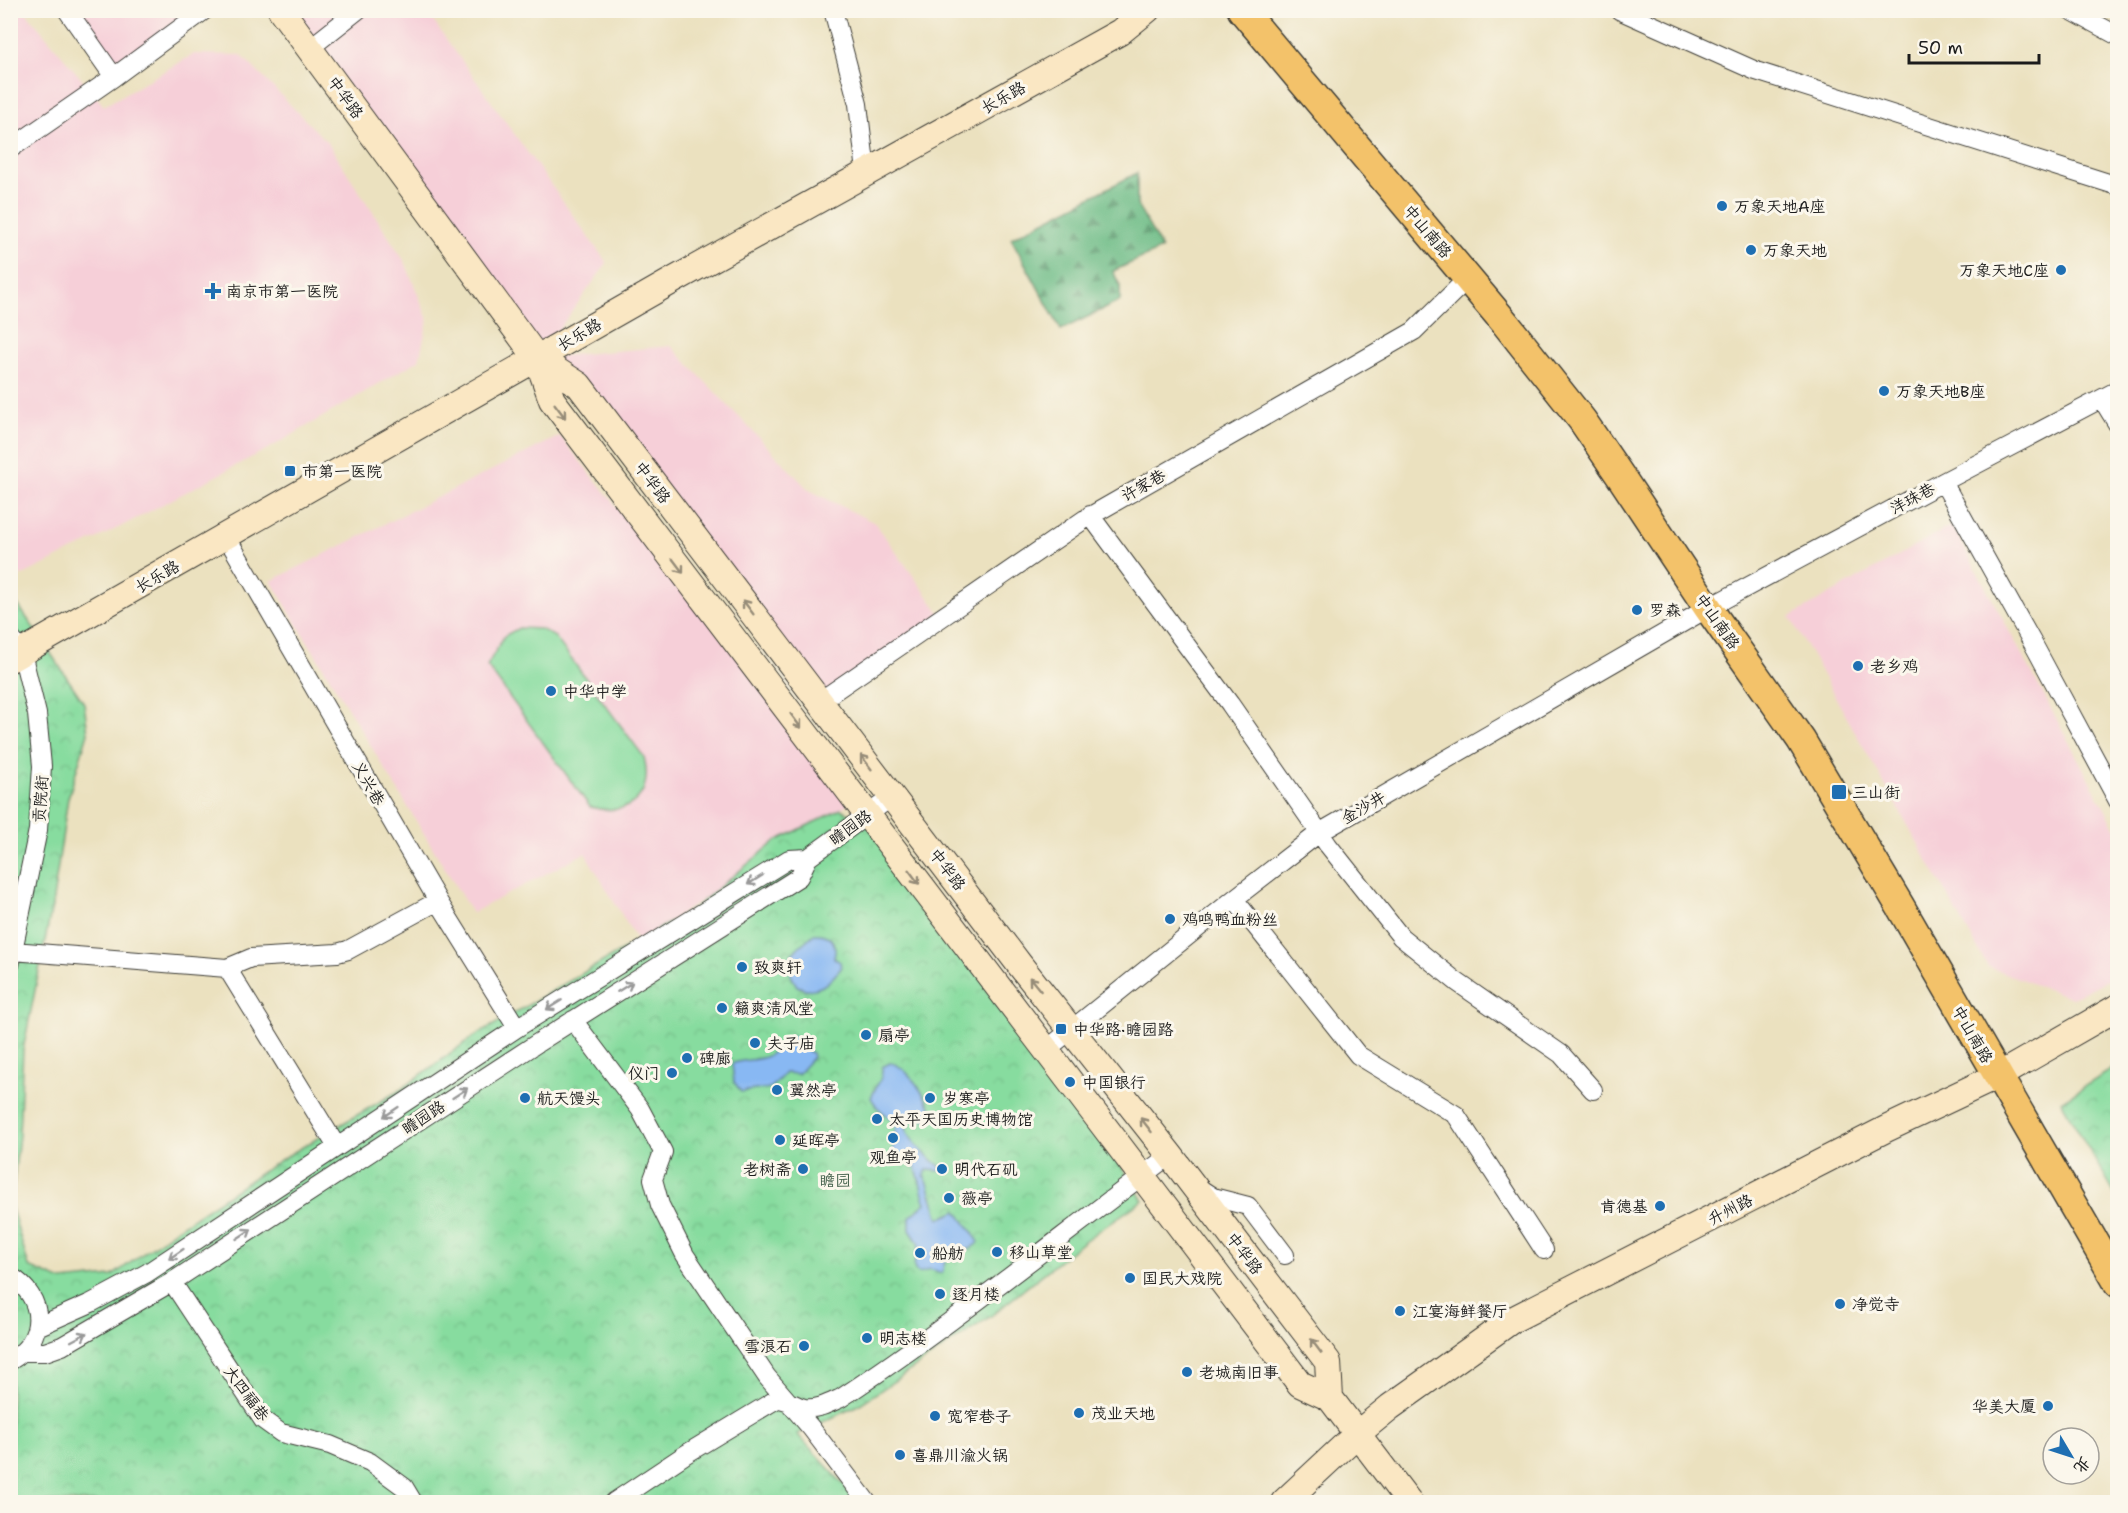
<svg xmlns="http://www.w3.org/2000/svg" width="2128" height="1513" font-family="'Shantell Sans','LXGW WenKai TC',sans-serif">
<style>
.built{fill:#f6cfd8}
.forest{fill:url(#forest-firs);stroke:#446c51;stroke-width:1.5}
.park{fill:url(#park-crowns);stroke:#527c5e;stroke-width:1.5}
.garden{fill:#87dc9f;stroke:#527c5e;stroke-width:1.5}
.water{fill:#88b8f3;stroke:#526a88;stroke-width:1.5}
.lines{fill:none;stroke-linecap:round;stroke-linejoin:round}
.street-casing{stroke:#3b3a34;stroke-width:20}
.secondary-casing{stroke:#3b3a34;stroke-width:28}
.primary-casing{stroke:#3b3a34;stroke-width:31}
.street{stroke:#fff;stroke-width:18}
.secondary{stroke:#fae7c3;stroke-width:26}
.primary{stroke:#f3c26a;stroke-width:28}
.oneway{stroke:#968c78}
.oneway2{stroke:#999}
.poi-dot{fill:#1f6fb2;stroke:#fbf7ec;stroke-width:2}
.labels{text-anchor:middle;stroke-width:6;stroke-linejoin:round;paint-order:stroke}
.street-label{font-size:16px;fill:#1c1c1c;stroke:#fbf7ec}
.poi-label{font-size:16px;fill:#1c1c1c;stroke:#fbf7ec;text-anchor:start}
.park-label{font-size:16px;fill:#415f4a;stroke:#fbf7ec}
</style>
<defs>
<pattern id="forest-firs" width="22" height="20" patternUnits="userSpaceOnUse" patternTransform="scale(1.5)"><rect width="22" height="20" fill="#6dbc86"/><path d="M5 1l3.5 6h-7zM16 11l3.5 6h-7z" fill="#59986d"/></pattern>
<pattern id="park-crowns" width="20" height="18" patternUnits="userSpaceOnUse" patternTransform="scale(1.5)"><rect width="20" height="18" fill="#87dc9f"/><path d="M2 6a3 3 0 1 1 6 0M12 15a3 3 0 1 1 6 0" fill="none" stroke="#74bc88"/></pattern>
</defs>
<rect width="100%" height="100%" fill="#fbf7ec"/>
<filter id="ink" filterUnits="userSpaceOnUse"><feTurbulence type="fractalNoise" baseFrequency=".0167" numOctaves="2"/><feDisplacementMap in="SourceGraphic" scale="12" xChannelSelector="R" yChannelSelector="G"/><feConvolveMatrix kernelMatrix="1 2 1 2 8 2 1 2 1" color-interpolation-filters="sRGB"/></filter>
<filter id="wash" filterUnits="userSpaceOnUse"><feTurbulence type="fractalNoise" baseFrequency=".008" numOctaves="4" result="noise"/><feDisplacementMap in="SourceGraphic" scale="24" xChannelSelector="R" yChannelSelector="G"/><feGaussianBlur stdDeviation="1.35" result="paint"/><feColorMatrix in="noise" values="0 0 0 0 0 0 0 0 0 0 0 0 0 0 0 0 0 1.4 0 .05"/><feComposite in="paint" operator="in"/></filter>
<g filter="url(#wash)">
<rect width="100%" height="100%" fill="#ebe1bf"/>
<path class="built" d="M11,11H25L104,106L194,54L241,55L328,143L405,262L428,320L419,360L275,445L120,527L11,581Z
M67,11H205L114,77Z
M281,11H426L607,263L538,358L671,346L809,490L875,523L943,617L820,701L579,385L537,358Z
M560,436L853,801L638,942L585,853L472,913L271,581Z
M1952,525L2117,831V975L2072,998L1988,967L1790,617Z"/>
<path class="forest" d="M1137,173V205L1162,249L1113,271L1120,286V301L1061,330L1011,238Z"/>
<path class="park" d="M10,593L84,703L88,733L68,798L52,906L23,1050L19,1135L11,1206L29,1267L62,1281L112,1276L178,1228L282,1159L400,1090L473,1037L693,909L776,841L841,809L890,838L1110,1148L1143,1200L1084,1241L991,1316L857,1406L797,1434L860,1502H11Z
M2117,1066V1198L2061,1101Z"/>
<path class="garden" d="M519,628L541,629L555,637L644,757C654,798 628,817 590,807L487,666L504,636Z"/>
<path class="water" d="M814,934C830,933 838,942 834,958L840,962L842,967C829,983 817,996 797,986C779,958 793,952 814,934Z
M792,1036L797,1037L798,1045L812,1053L813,1057L798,1074L785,1073L771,1088L741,1092L734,1082L732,1064C742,1059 754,1061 765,1057C777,1052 782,1042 792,1036Z
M890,1063C908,1065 928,1100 934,1116C926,1125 921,1116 911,1114V1123L906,1128L908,1135L925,1154L942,1168L941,1171L927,1170L924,1176L928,1183L939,1219L957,1211L979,1242L970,1249L951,1250L946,1258L942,1273L930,1269L919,1273L915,1270L914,1265L919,1244L910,1230V1217L926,1203C920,1191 920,1168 910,1161C904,1157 898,1160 892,1153L896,1124L877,1107L871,1098C875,1085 883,1082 882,1067Z"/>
</g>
<g filter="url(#ink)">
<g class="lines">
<defs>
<path id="street" d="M67,10L114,77
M833,10L858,104L866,172
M1619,10L1756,71L2118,186
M2070,10L2118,36
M310,48L358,10
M10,149L114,77L205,10
M2102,399L2118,425
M1943,482L2036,649L2118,801
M1090,515L1230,704L1328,845L1401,937L1457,982L1561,1054L1593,1090
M226,536L438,901L517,1028
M10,637L22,653L37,714L42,766L38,830L10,965
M820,701L1085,519L1414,331L1468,278
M1234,899L1358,1055L1456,1115L1544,1250
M13,951L227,968L251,958L337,953L348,950L438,901
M227,968L337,1147
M573,1020L640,1109L663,1152L653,1179L660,1205L685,1255L767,1377L811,1428L867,1502
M1046,1050L1234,899L1319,833L1708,608L1943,482L2118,390
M1199,1188L1213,1197L1248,1206L1285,1255
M10,1276C46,1297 47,1340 10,1361
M172,1282L263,1420L281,1433L330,1445L370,1462L404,1487L413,1502
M37,1327L91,1303L147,1273L523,1024L789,859L808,858
M24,1352H45L62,1346L172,1282L536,1044L799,877L808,858L893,796
M614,1502L686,1454L777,1399C788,1399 793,1405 804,1408C817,1410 830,1403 841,1398C955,1323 1060,1236 1170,1155"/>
<path id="secondary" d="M281,10L537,358L552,400L1300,1384L1330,1398
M537,358L579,385L1019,964L1170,1155L1328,1362L1330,1398L1409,1502
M10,659L672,281L1120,32L1147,10
M1284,1502L1357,1434L1390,1407L1512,1320L1888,1128L1998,1076L2118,1007"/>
<path id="primary" d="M1242,10L1506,324L1582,420L1621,477L1708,608L1801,740L1900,906L2118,1283"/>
</defs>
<use href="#street" class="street-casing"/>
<use href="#secondary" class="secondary-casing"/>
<use href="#primary" class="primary-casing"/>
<use href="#street" class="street"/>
<use href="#secondary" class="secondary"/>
<use href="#primary" class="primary"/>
</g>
<defs><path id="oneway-shaft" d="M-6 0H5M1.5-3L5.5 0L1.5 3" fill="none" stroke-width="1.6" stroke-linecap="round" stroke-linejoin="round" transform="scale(1.5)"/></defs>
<g class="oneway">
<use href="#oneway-shaft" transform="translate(560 411) rotate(53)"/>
<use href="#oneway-shaft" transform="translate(678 566) rotate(53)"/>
<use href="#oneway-shaft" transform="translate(748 607) rotate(-127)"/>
<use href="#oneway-shaft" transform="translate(796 721) rotate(53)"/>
<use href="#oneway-shaft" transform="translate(866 762) rotate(-127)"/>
<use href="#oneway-shaft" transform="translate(914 877) rotate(53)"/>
<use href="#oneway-shaft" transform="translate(1035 984) rotate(-129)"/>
<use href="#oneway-shaft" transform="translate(1146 1125) rotate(-128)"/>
<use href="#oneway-shaft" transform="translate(1316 1346) rotate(-127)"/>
</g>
<g class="oneway2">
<use href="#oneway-shaft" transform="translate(755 880) rotate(148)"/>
<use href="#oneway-shaft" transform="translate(625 987) rotate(-32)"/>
<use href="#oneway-shaft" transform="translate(554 1005) rotate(148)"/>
<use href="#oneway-shaft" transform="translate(460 1093) rotate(-33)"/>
<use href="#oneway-shaft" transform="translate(391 1112) rotate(146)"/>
<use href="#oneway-shaft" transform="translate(244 1234) rotate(-33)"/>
<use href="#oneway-shaft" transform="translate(176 1254) rotate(146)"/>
<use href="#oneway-shaft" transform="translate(79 1337) rotate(-28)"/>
</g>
</g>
<g class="poi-dot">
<circle cx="1722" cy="206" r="6"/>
<circle cx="1751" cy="250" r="6"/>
<circle cx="2061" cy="270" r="6"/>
<path d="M210 282h6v6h6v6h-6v6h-6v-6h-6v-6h6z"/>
<circle cx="1884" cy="391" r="6"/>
<rect x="284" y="465" width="12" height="12" rx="3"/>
<circle cx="1637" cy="610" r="6"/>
<circle cx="1858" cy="666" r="6"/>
<circle cx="551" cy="691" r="6"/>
<rect x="1831" y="784" width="16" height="16" rx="3"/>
<circle cx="1170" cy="919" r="6"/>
<circle cx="742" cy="967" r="6"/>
<circle cx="722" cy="1008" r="6"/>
<rect x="1055" y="1023" width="12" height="12" rx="3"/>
<circle cx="866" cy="1035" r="6"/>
<circle cx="755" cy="1043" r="6"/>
<circle cx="687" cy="1058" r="6"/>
<circle cx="672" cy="1073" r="6"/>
<circle cx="1070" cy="1082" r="6"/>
<circle cx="777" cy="1090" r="6"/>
<circle cx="525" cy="1098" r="6"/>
<circle cx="930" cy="1098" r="6"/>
<circle cx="877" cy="1119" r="6"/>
<circle cx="893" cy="1138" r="6"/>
<circle cx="780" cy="1140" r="6"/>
<circle cx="803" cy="1169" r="6"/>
<circle cx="942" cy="1169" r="6"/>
<circle cx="949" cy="1198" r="6"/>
<circle cx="1660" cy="1206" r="6"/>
<circle cx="997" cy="1252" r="6"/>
<circle cx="920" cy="1253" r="6"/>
<circle cx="1130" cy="1278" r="6"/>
<circle cx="940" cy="1294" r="6"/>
<circle cx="1840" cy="1304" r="6"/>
<circle cx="1400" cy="1311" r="6"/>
<circle cx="867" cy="1338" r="6"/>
<circle cx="804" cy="1346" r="6"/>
<circle cx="1187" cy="1372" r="6"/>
<circle cx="2048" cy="1406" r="6"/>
<circle cx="1079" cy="1413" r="6"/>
<circle cx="935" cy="1416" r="6"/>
<circle cx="900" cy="1455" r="6"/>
</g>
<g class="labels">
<g class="street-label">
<text transform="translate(346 97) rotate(54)" y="6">中华路</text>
<text transform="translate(1003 97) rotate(-29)" y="6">长乐路</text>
<text transform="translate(1428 231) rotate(50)" y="6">中山南路</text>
<text transform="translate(579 334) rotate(-30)" y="6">长乐路</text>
<text transform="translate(653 482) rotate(53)" y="6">中华路</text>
<text transform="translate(1143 485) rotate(-30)" y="6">许家巷</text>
<text transform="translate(1912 498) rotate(-28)" y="6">洋珠巷</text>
<text transform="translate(157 576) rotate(-30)" y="6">长乐路</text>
<text transform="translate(1718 621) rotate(55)" y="6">中山南路</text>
<text transform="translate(369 783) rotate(60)" y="6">义兴巷</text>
<text transform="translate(40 799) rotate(-86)" y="6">贡院街</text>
<text transform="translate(1363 807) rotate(-30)" y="6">金沙井</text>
<text transform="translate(850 827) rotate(-36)" y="6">瞻园路</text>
<text transform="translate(948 869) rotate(53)" y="6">中华路</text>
<text transform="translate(1973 1034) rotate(60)" y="6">中山南路</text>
<text transform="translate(423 1117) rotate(-33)" y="6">瞻园路</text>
<text transform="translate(1730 1209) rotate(-27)" y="6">升州路</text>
<text transform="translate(1245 1253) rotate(53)" y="6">中华路</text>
<text transform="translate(247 1393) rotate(54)" y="6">大四福巷</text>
</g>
<g class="poi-label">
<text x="1734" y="212">万象天地A座</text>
<text x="1763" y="256">万象天地</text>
<text x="2049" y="276" text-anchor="end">万象天地C座</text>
<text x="226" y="297">南京市第一医院</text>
<text x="1896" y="397">万象天地B座</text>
<text x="302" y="477">市第一医院</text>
<text x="1649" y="616">罗森</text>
<text x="1870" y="672">老乡鸡</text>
<text x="563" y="697">中华中学</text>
<text x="1852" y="798">三山街</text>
<text x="1182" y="925">鸡鸣鸭血粉丝</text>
<text x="754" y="973">致爽轩</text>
<text x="734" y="1014">籁爽清风堂</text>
<text x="1073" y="1035">中华路·瞻园路</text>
<text x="878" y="1041">扇亭</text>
<text x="767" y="1049">夫子庙</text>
<text x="699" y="1064">碑廊</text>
<text x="660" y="1079" text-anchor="end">仪门</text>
<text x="1082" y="1088">中国银行</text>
<text x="789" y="1096">翼然亭</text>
<text x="537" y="1104">航天馒头</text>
<text x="942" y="1104">岁寒亭</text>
<text x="889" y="1125">太平天国历史博物馆</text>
<text x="792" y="1146">延晖亭</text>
<text x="893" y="1163" text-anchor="middle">观鱼亭</text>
<text x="791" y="1175" text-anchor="end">老树斋</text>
<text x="954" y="1175">明代石矶</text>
<text x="961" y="1204">薇亭</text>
<text x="1648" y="1212" text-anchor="end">肯德基</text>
<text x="1009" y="1258">移山草堂</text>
<text x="932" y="1259">船舫</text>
<text x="1142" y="1284">国民大戏院</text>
<text x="952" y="1300">逐月楼</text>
<text x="1852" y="1310">净觉寺</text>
<text x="1412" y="1317">江宴海鲜餐厅</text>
<text x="879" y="1344">明志楼</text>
<text x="792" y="1352" text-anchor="end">雪浪石</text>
<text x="1199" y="1378">老城南旧事</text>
<text x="2036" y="1412" text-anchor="end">华美大厦</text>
<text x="1091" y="1419">茂业天地</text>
<text x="947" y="1422">宽窄巷子</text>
<text x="912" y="1461">喜鼎川渝火锅</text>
</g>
<g class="park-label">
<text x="835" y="1186">瞻园</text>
</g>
</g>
<rect width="2128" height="1513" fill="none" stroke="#fbf7ec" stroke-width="36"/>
<g transform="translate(2071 1456) rotate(129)"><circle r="28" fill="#fbf7ec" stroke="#a29f99" stroke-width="1.5"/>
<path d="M0-4.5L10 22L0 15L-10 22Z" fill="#1f6fb2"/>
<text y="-9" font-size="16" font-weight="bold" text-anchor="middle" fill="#1c1c1c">北</text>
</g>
<path d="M1909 54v9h130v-9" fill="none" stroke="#1c1c1c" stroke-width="3"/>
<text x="1918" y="54" font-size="18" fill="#1c1c1c" stroke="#fbf7ec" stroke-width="4.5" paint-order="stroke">50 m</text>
</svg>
